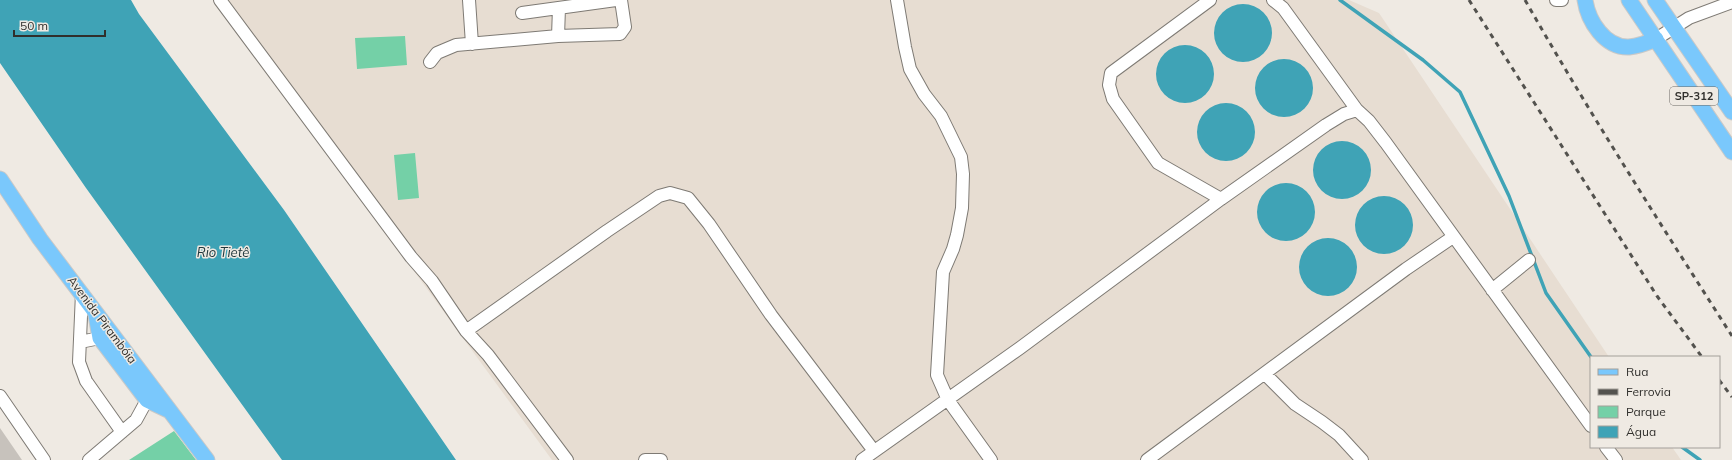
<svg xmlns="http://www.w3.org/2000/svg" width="1732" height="460" font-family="Mulish,sans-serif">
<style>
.built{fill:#e7ddd2}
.green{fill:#74d0a7}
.water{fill:#3fa3b6}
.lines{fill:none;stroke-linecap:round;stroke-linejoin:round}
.stream{stroke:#3fa3b6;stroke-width:3.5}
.building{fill:#c7c2bc}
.minor-casing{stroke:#7e7a74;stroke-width:14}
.major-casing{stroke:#c9c9c8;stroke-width:17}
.minor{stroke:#fff;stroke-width:12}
.major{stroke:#7ac8fc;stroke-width:15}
.rail{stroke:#53524e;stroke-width:3;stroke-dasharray:5 5;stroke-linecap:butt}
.labels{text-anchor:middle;stroke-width:3;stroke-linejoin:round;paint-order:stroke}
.shield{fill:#efeae3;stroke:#696763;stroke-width:1}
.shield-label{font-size:11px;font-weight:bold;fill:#302f2c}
.street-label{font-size:12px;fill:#302f2c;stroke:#efeae3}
.water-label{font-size:13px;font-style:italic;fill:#20373c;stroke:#efeae3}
</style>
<rect width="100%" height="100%" fill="#efeae3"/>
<path class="built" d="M216,0H1349L1379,13L1609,357H1591V447H1672L1681,460H552Z"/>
<path class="green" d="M405,36L407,65L357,69L355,38Z
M415,153L419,198L398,200L394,155Z
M174,431L196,460H129Z"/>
<path class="water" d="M0,0H131L139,14L284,210L456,460H282L86,188L0,63Z
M1214 33a29 29 0 1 1 58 0a29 29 0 1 1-58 0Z
M1156 74a29 29 0 1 1 58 0a29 29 0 1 1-58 0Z
M1255 88a29 29 0 1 1 58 0a29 29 0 1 1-58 0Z
M1197 132a29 29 0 1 1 58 0a29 29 0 1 1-58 0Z
M1313 170a29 29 0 1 1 58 0a29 29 0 1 1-58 0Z
M1257 212a29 29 0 1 1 58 0a29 29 0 1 1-58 0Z
M1355 225a29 29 0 1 1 58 0a29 29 0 1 1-58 0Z
M1299 267a29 29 0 1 1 58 0a29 29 0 1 1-58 0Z"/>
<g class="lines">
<path class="stream" d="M1340,0L1423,60L1460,92L1509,196L1546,293L1591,357
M1682,447L1700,460"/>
</g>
<path class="building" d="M0,428L22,460H0Z"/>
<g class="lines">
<defs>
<path id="minor" d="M220,0L411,257L432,281L466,331L488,355L567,460
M469,0L472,44
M897,0L905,47L910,69L924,94L941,116L961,157L963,174L962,208L957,235L953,249L943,272L937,375L948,400L991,460
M1210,0L1111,73L1109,85L1113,99L1158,163L1221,199
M1273,0L1283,8L1357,110
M1556,0H1562
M522,13L616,0
M558,36L559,8
M1656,39L1689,18L1732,2
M430,62L437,53L456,45L558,36L620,34L625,27L621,0
M1492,290L1529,260
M82,293L79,362L86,381L122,432
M466,331L607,231L659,196L670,193L688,198L709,224L771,315L874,451
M80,342L100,338
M1265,374L1295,404L1322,422L1339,435L1362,460
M0,396L44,460
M1606,447L1616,460
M89,460L136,420L147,400
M645,460H661
M862,460L1020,348L1221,199L1326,125L1344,114L1357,110L1369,121L1386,143L1591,426
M1147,460L1406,269L1453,237"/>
<path id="major" d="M1585,0C1588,21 1605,48 1629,47C1639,46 1647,43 1656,39
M1629,0L1732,152
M1655,0L1732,112
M0,179L40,239L207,460
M96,315L100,338L147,400L168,410"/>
</defs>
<use href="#minor" class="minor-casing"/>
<use href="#major" class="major-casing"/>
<use href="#minor" class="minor"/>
<use href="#major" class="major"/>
<path class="rail" d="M1469,0L1657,296L1702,357
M1525,0C1590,114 1661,225 1732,336
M1719,380L1732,397"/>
</g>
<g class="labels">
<rect class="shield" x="1670" y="87" width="48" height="18" rx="3"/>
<g class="shield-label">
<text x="1694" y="100">SP-312</text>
</g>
<g class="street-label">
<text transform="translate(102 320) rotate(53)" y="4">Avenida Pirambóia</text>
</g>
<g class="water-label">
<text x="223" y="257">Rio Tietê</text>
</g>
</g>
<rect x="1590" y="356" width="130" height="92" fill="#efeae3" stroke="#a39f9a"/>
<rect x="1598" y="369" width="20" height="6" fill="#7ac8fc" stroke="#a39f9a"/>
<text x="1626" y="376" font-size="12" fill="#302f2c">Rua</text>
<rect x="1598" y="389" width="20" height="6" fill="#53524e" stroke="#a39f9a"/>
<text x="1626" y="396" font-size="12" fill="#302f2c">Ferrovia</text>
<rect x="1598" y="406" width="20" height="12" fill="#74d0a7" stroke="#a39f9a"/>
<text x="1626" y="416" font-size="12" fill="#302f2c">Parque</text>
<rect x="1598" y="426" width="20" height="12" fill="#3fa3b6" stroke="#a39f9a"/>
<text x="1626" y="436" font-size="12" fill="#302f2c">Água</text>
<path d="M14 30v6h91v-6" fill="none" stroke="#302f2c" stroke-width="2"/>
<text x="20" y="30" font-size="12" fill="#302f2c" stroke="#efeae3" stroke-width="3" paint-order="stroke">50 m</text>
</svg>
